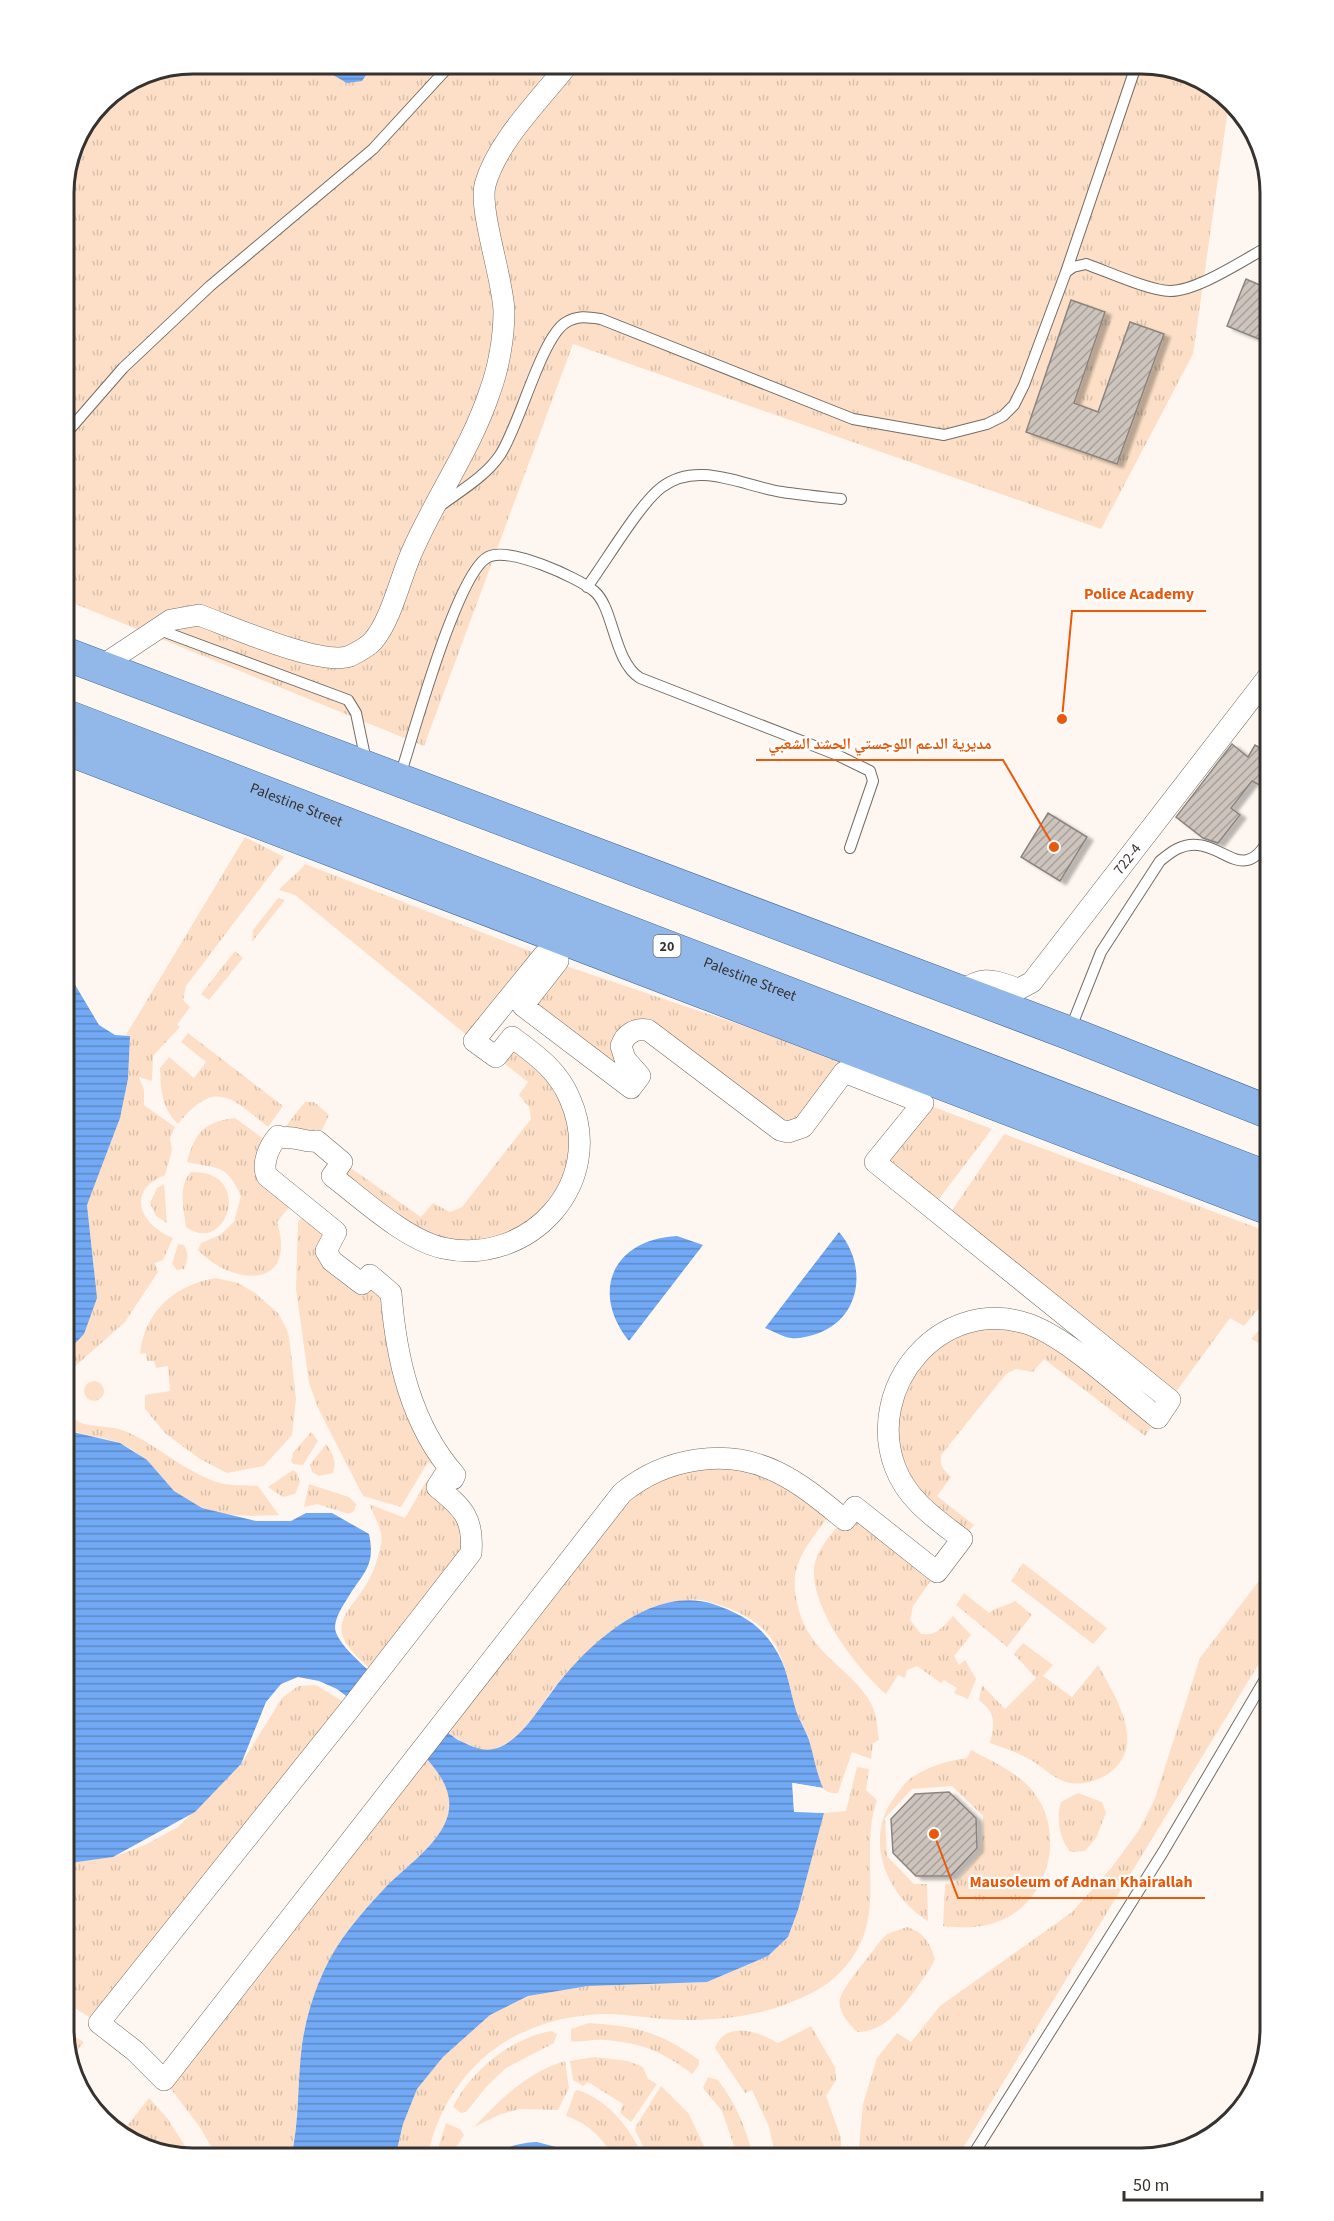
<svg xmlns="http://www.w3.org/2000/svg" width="1334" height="2221" font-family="'Source Sans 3','Noto Naskh Arabic',sans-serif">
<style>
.grass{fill:url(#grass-tufts)}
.water{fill:url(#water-rules)}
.pier{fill:#fef7f1}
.building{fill:url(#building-hatch);stroke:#8c847e;stroke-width:1.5;filter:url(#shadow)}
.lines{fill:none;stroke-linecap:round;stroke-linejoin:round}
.lane-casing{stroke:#746c66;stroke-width:12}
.street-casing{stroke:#746c66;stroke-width:22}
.primary-casing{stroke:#426a9f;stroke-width:34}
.lane{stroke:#fff;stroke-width:10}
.street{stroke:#fff;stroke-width:21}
.primary{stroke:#92b8e9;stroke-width:33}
.labels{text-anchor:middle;stroke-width:4.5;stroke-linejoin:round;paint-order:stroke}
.shield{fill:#fff;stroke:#72706e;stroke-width:1.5}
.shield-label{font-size:14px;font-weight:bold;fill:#363230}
.street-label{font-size:15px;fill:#363230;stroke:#fff}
.rim{fill:none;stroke:#363230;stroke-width:3}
.leader{fill:none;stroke:#e8590c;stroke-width:2}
.callout-dot{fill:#e8590c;stroke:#fff;stroke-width:2}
.callout-label{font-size:16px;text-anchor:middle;font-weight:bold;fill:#e8590c;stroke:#fff;stroke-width:4.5;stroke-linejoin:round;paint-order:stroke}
</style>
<defs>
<pattern id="grass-tufts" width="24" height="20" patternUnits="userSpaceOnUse" patternTransform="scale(1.5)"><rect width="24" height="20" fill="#fcdfc6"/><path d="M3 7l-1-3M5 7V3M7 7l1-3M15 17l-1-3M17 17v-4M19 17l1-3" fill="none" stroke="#d9c0aa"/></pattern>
<pattern id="water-rules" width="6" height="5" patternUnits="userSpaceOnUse" patternTransform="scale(1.5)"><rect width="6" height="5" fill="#71a9f4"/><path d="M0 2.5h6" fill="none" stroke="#5e8ac6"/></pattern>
<pattern id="building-hatch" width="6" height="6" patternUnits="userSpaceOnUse" patternTransform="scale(1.5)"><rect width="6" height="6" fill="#cdc4bd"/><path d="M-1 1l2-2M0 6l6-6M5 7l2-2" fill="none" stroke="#a7a09a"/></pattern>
<filter id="shadow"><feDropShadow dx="6" dy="3.5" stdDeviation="1.5" flood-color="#0004"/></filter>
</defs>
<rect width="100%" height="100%" fill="#fef7f1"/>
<path class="grass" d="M192,63H1151L1214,85L1229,102L1193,354L1101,529L573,344L424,746L63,599V184L73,142L101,101L143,73Z
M245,837L284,857L186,986L183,1000L190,1007L177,1025L180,1027L153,1056L152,1081L139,1077L144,1090V1105L175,1127L170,1138L172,1150L165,1175C125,1191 140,1225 173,1238L163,1260L155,1263L158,1272L125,1322L63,1377V1356L94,1267L87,1205L120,1118L128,1079L130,1036L126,1035Z
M305,864L543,956L474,1041L295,895L279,890C288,879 297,875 305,864Z
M278,898L285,900L252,942L253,930Z
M235,951L243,958L209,1000L201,994Z
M563,965L836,1057L842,1061L796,1131L648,1030L628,1034L631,1088L523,1006Z
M188,1033L283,1106L268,1127C231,1097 215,1078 178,1124C161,1107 161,1091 160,1068L169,1057L194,1078L206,1062L181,1042Z
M512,1037L549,1065L579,1144L541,1225L455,1250L332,1176L342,1162L421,1217L433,1203L450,1212L462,1207L531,1119L529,1107L519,1095L528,1082L496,1057Z
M305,1102H314L329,1115L317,1141L278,1136Z
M923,1103L992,1129L932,1208L875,1162Z
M235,1118L261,1137L268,1147L266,1166L295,1200L277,1222C298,1291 232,1286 198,1250L201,1243L220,1235L234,1222L241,1196C225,1162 219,1170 187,1162C195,1132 204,1122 235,1118Z
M1004,1134L1271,1233V1294L1244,1326L1230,1318L1170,1400L946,1219Z
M191,1172C255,1170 227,1257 186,1227C184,1209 177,1187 191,1172Z
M164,1184L167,1223L156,1216L150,1203L157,1188Z
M308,1210L336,1232L327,1245L391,1293L394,1335L446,1473L428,1462L401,1507L363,1496L318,1408L309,1383L296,1289L298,1222Z
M178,1244L184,1245C189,1253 188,1261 184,1269L177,1270L172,1264Z
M216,1278L238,1283L255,1293L278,1313L285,1326L289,1336L296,1399L292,1435L264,1466L227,1473L200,1459L166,1434L145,1409V1395L170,1391L168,1366L156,1368L154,1361H147L146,1353L140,1354C144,1312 174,1285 216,1278Z
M1271,1317V1349L1251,1339Z
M1024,1323L1158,1418L1145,1436L1044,1359L1033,1372L1016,1369L1006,1374L942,1454C938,1465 944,1470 951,1477L937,1496L974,1525L962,1539L909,1494L890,1407L938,1336Z
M84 1391a10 10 0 1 1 20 0a10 10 0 1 1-20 0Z
M63,1404C75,1434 103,1421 127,1432C159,1446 186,1473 220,1483C232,1486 246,1485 258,1486L279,1515C241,1517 205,1517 174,1491C155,1475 145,1453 119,1443C100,1435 80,1437 63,1425Z
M311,1432L318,1441L303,1465L293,1464L291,1461L293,1453Z
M326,1444C333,1453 337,1462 333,1473L319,1476L312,1472L310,1465Z
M738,1459L833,1510C821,1527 805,1545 798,1564C790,1585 798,1617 810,1635C826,1660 854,1675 869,1700C877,1713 877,1726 879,1740L873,1743L871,1759L852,1752L838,1793C833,1794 826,1792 822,1788C813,1775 813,1755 809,1740C805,1728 798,1718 795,1706C788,1681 784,1651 765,1631C750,1615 722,1604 700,1600C691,1598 678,1602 669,1603C629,1608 578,1658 554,1688C537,1710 523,1739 494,1749C476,1755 455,1738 442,1727L642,1477Z
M293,1470L297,1473L300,1482L295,1494L283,1497L268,1487Z
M427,1480L437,1487L472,1537L377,1674C304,1617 364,1615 378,1556C380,1550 383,1540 381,1534C379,1524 373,1513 369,1504L405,1518Z
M309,1484L349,1497L356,1504L354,1511L349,1514L317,1504L304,1507Z
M855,1507L937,1572L913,1606L910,1620L921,1634C937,1636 943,1627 953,1616L971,1635L954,1656L959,1665L965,1660L976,1679L968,1699L954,1693L957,1688L944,1680L941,1683L917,1666L907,1670L905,1678L898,1675L886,1694C857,1669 811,1609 814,1568C816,1546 841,1524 855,1507Z
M1023,1563L1107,1628L1093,1644L1011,1581Z
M1271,1565V1644L957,2158H858L863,2104L877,2058L897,2033L911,2042L940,2006L1072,1912L1112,1867L1139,1830L1154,1801L1200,1658Z
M964,1593L989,1613C994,1607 1007,1606 1015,1601L1032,1615L1007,1647L956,1605Z
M1023,1643L1053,1665L1043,1676L1072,1697L1098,1665C1116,1698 1151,1750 1103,1777C1091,1783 1076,1786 1063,1781C1052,1777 1040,1765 1029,1759C1017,1752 1003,1748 990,1743C995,1722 996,1714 979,1700L982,1685L1005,1709L1036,1678L1014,1654Z
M316,1685L352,1707L99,2023L63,2001V1864L113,1857L145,1845L178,1827L241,1764L282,1698L298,1686Z
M971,1750C993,1762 1020,1773 1035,1794C1063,1832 1051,1892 1010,1916C989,1928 967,1929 943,1926L945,1884L955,1883L982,1851L983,1816L952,1786L912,1789L885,1818L887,1856L914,1884H927L928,1921C886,1895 862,1838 896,1795C901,1789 905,1782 911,1778C929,1766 946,1761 967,1758Z
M423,1755C438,1771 454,1791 448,1815C439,1846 404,1867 383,1890C369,1905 354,1922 342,1939C321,1969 307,2009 302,2045C297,2082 300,2120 291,2158H218L199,2126L164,2080Z
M857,1767L869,1769L866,1790L877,1800C859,1851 885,1908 854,1955C839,1978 820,1991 794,2001C759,2016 721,2020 683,2020C657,2020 631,2014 606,2014C557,2015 508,2031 474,2067C449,2093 435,2122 427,2158H395L403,2124L417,2089L443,2057L490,2015L528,1996L588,1986L707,1982L768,1956L788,1937L798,1910L824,1813L846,1811Z
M1078,1793L1102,1802L1106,1813L1096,1838L1085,1851L1071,1852C1059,1841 1056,1816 1061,1802Z
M907,1927C924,1932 930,1943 935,1959L930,1969C912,1993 891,2032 858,2032C849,2025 835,2008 841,1996C847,1981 870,1956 880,1941L887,1934Z
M589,2023C637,2026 660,2032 699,2060V2065L692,2074C662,2051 642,2043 604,2040C593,2039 581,2043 571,2041V2029Z
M811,2026L835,2067L836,2080L826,2096L841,2138V2158H776L769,2127L752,2090L745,2093L715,2048C726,2020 757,2031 778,2043Z
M63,2030L84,2042L70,2059Z
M552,2031L557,2034L554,2043L506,2068L487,2086L466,2112L461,2113L453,2107C471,2071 512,2037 552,2031Z
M594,2057L628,2061L643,2067L648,2079L657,2084L631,2122L620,2113L623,2104L588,2082L583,2086L573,2080L570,2061Z
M565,2061L569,2088L558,2110L520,2109L501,2114L474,2127C502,2098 526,2073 565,2061Z
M708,2077L718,2080C736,2104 747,2129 753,2158H738L722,2111L703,2088Z
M661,2086L689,2114L708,2155L699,2158H649L635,2130L636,2126Z
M578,2090C609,2101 631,2128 643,2158H613C604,2138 587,2123 566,2116L575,2091Z
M149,2098L167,2118L193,2158H184L120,2135Z
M446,2123L460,2129L464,2135L449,2158H435Z"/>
<path class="water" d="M312,63H374L362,81L347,83Z
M95,110L79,165L63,206C63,163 72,145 95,110Z
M63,947L71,978L99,1025L115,1035L130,1036L128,1079L120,1118L87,1205L97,1298L84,1334L63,1356Z
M839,1232C867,1264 862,1317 819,1333C810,1336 801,1339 791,1338C783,1337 773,1331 765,1328Z
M677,1236L703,1245L629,1341C589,1291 614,1239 677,1236Z
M63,1425L73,1432L120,1443L147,1460L174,1491L202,1508L256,1521H291L306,1513H332L369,1534C376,1567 363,1572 347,1599C342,1607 335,1618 335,1628C336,1654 435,1722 458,1740C469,1745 482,1752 493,1749C519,1744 539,1708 554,1689C588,1644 652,1585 713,1604C739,1613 759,1623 774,1647C787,1666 789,1686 795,1707C798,1718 805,1729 809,1740C814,1757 816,1772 823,1788L793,1783L794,1811L824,1813L798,1910L788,1937L768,1956L707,1982L588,1986L528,1996L490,2015L443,2057L417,2089L403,2124L395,2158H291C300,2120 297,2082 302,2045C307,2009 321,1969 342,1939C354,1922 369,1905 383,1890C404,1867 439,1846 448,1815C454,1791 438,1771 423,1755L337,1689L319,1681L298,1677L281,1684L266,1702L241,1764L195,1812L113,1857L63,1864Z
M537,2142L556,2147L571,2158H491C505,2146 519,2143 537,2142Z"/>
<path class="pier" d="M378,1674L443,1725L419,1756L353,1706Z
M792,1783L823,1788V1791L796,1786L797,1809L824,1810V1813L794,1812Z"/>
<path class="building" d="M1246,279L1271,290V344L1227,326Z
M1071,300L1105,312L1074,403L1098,412L1130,322L1164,334L1117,464L1026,432Z
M1232,744L1248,757L1255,745L1271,754V791L1252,781L1231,808L1240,815L1218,843L1203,838L1176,817Z
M1048,813L1087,837L1060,881L1021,857Z
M949,1792L976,1818L977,1848L951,1876H916L893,1853L891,1819L915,1794Z"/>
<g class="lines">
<defs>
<path id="lane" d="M1066,272L1137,63
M63,437L123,368L210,286L373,149L452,63
M440,506C460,491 486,476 500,455C519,427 541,339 565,323C577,315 588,317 601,319L853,419L944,435L987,424L1003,416L1014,405L1024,385L1066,272L1073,267L1086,264C1106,271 1150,291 1170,291C1198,291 1245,259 1271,245
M587,587C605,563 640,503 662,487C698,460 743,486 782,492C801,495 822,497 841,499
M157,629L348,700L356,713L366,761
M400,776C413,736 457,573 488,557C508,546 577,577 594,591C614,607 613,661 640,678L835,754L870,771L873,781L850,848
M1070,1030L1101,952L1160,861C1171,852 1182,843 1198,845C1226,847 1247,885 1271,834
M971,2158L1163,1852L1271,1669"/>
<g id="street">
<path d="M100,667L171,620L199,615C230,626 322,667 350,656C358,652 368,647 373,641C391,620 400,579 411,554C435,498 471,449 490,391C499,367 504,336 504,311C503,279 479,211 485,185C497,141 541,99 569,63"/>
<path d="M543,956L558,961L523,1006L631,1088L640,1076L625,1059L621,1046C625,1034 635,1028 648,1030L780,1130L788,1132L803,1127L844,1072L923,1103L875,1162L1170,1400L1158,1418C1124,1391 1064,1334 1025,1323C940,1297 865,1387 895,1467C907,1500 936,1519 962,1539L937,1572L855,1507L845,1520C823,1502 802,1484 777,1472C726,1447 665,1458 622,1493L164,2080L135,2051L99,2023L349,1710L471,1553C474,1518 463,1508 437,1487L446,1473L453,1479L455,1475C411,1425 396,1358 391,1293L370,1275L362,1284L332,1261L326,1251L336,1232L267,1176C261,1163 270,1145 278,1136L281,1138C295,1135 304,1143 317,1141L342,1162L332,1176C362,1199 406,1240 443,1248C529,1267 607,1183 570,1099C558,1070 536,1055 512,1037L496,1057L474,1041Z"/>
<path id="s1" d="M959,992C985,975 991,980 1019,989L1032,982L1271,673"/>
</g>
<g id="primary">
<path d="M63,653L1069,1033L1271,1113"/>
<path id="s2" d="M63,715L1271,1179"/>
<path d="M63,747L1271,1209"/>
</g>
</defs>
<use href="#lane" class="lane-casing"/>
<use href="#street" class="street-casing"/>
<use href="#primary" class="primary-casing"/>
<use href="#lane" class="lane"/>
<use href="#street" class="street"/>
<use href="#primary" class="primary"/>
</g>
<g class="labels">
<rect class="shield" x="653.5" y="935" width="27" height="22" rx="4.5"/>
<g class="shield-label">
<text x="667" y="951">20</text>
</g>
<g class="street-label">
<text dy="5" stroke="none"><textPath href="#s2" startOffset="250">Palestine Street</textPath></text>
<text dy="5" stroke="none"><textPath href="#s1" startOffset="234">722-4</textPath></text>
<text dy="5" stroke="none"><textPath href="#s2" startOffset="736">Palestine Street</textPath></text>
</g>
</g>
<path d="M0 0H1334V2221H0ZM193 74H1141A119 119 0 0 1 1260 193V2029A119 119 0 0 1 1141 2148H193A119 119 0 0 1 74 2029V193A119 119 0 0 1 193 74Z" fill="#fff" fill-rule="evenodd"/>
<path class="rim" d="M193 74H1141A119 119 0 0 1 1260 193V2029A119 119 0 0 1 1141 2148H193A119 119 0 0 1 74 2029V193A119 119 0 0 1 193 74Z"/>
<path class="leader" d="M1062 719L1072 611H1206M1054 847L1003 760H756M934 1834L958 1898H1205"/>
<g class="callout-dot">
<circle cx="1062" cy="719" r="6"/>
<circle cx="1054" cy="847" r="6"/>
<circle cx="934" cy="1834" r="6"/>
</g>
<g class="callout-label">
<text x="1139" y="599">Police Academy</text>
<text x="880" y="749">مديرية الدعم اللوجستي الحشد الشعبي</text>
<text x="1081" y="1887">Mausoleum of Adnan Khairallah</text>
</g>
<path d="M1124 2191v9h138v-9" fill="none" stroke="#363230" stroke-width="3"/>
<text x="1133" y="2191" font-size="18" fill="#363230" stroke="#ffffff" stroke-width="4.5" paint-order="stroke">50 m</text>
</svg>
